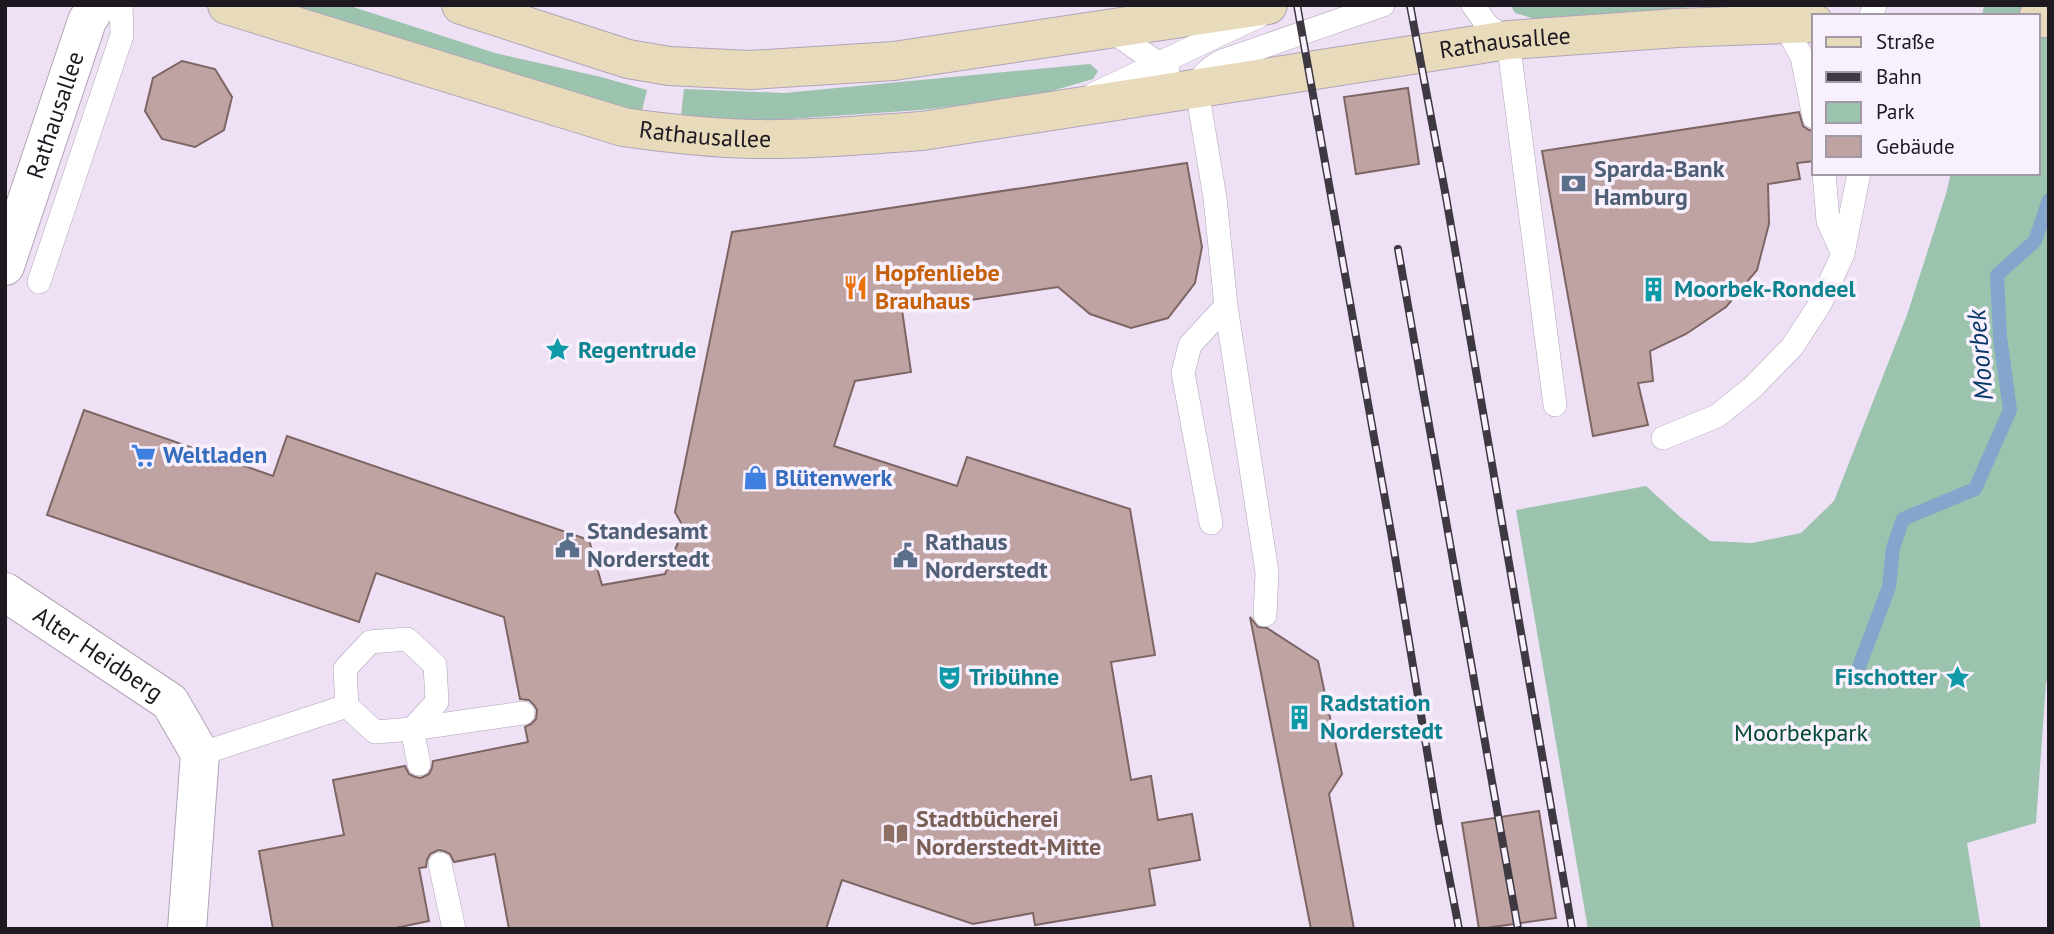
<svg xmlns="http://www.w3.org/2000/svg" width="2054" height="934" font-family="'PT Sans',sans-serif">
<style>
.green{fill:#9bc3ae}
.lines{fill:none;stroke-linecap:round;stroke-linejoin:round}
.stream{stroke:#84a5cc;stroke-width:14}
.building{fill:#bea3a2;stroke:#7e6564;stroke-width:2}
.service-casing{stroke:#b1a4b8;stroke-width:24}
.minor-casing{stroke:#b1a4b8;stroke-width:40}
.secondary-casing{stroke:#b1a4b8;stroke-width:40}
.service{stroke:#fff;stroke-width:23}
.minor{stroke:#fff;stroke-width:38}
.secondary{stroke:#e7dbbc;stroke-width:38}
.rail-casing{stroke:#3e3842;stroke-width:8}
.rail{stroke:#f8f0fd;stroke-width:5;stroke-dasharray:16;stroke-linecap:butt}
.labels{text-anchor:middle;stroke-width:7;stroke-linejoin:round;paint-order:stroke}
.street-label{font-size:24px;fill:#1e1921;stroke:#f8f0fd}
.service-label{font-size:24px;font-weight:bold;fill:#4e5e75;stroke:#f8f0fd;text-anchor:start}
.food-label{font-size:24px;font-weight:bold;fill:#c56008;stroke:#f8f0fd;text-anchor:start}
.culture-label{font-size:24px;font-weight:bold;fill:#0d838f;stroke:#f8f0fd;text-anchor:start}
.shop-label{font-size:24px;font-weight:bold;fill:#366cbe;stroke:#f8f0fd;text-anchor:start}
.park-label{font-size:24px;fill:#014930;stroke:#f8f0fd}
.education-label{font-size:24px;font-weight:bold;fill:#785e54;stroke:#f8f0fd;text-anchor:start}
.water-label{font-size:26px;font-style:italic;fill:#063767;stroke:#f8f0fd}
</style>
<rect width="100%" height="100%" fill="#eee1f6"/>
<path class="green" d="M267,5H347L495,53L601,77L647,90L640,119Z
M1702,5L1605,21L1552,24L1515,13L1511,6Z
M1984,5H2049V675L2046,683L2036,823L1967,843L1981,929H1588L1516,510L1646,486L1679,516L1710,541L1752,543L1801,533L1834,501L1907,315L1946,194L1951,173H2038V16H1982Z
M1090,64L1098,71L1093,79L1031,97L920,110L789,119L680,124L684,89L784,93Z"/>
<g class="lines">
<path class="stream" d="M1857,672L1889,587L1893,548L1903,519L1975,489L2010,410L2000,337L1997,275L2035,241L2049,200"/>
</g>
<path class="building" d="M182,61L215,69L232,97L224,130L195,147L162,139L145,111L153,78Z
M1408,88L1419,164L1356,174L1344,97Z
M1799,112L1803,126L1809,130L1814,131V161L1797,163L1800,179L1768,184L1769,224L1757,270L1726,307L1686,334L1650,351L1653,381L1638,383L1648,425L1593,436L1542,151Z
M1187,163L1202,247L1195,283L1168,318L1131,328L1090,314L1058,287L902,310L911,372L855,381L834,446L957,486L967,457L1130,509L1155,655L1111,662L1131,780L1151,776L1158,820L1192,814L1200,860L1149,869L1155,905L1035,925L1033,913L973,924L842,880L826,929H509L495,854L454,862L450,854L444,851L438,850L430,854L427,860L426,867L419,868L429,921L391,929H273L259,851L344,835L333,780L405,766L409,774L415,777L421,778L429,774L432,768L433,761L528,742L525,727L531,724L536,719L537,710L534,705L529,700L520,699L504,617L376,573L359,622L47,515L84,410L273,476L287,436L589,540L602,585L665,574L684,528L675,512L732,232Z
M1250,617L1258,627L1267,628L1318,661L1342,774L1329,794L1354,929H1311Z
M1539,811L1556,918L1479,929L1462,823Z"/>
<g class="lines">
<defs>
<path id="service" d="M1473,5L1487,25L1508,40L1555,405
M1871,16L1875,5
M1784,24L1802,57L1814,117
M1110,30L1168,70
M1094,94L1259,16
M1824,173L1828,221L1843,254
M39,282L122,35L121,5
M1226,306L1267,572L1265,615
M1663,438L1717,416L1752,388L1792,347L1820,304L1843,254L1859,173
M1211,523L1183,373L1190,345L1226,306L1215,198L1197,90C1201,74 1208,69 1222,61L1383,5
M200,754L347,706L345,669L370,642L407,639L435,665L437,702L412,729L375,732L347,706
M419,764L412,729L523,713
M440,864L454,929"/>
<g id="minor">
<path id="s1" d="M5,266L87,21L97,5"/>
<path id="s2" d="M5,592L170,702L200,754L187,929"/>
</g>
<g id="secondary">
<path id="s3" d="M227,5L623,127C665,133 709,138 751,139C808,140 865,135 922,131L1508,40L1678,28L1814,23"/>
<path d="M461,5L628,59L669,66L750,70L894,61L1268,5"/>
<path d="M2038,18H2049"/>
</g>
</defs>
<use href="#service" class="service-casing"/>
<use href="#minor" class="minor-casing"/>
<use href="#secondary" class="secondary-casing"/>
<use href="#service" class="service"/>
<use href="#minor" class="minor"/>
<use href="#secondary" class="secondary"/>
<defs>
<path id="rail" d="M1297,5L1392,538L1439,824L1459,929
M1410,5L1446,197L1572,929
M1398,249L1518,929"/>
</defs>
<use href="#rail" class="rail-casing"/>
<use href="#rail" class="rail"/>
</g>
<defs>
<symbol id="bank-bare" viewBox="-9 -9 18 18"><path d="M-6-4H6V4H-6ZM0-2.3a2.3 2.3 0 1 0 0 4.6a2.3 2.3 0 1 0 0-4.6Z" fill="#5c6f8a" stroke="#f8f0fd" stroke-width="2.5" paint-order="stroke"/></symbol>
<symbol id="restaurant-bare" viewBox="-9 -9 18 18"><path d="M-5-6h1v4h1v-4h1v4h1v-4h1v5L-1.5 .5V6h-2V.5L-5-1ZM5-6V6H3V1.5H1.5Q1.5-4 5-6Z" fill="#e8710a" stroke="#f8f0fd" stroke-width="2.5" paint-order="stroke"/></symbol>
<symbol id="building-bare" viewBox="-9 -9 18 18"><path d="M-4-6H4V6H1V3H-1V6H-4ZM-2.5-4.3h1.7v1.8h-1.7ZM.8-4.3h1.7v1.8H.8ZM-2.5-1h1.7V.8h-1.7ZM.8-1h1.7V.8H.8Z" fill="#0f9aa8" stroke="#f8f0fd" stroke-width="2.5" paint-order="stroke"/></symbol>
<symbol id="sight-bare" viewBox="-9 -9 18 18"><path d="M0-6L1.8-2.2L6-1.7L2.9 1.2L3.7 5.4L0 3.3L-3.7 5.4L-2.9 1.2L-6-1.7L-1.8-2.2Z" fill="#0f9aa8" stroke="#f8f0fd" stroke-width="2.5" paint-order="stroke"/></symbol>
<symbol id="supermarket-bare" viewBox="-9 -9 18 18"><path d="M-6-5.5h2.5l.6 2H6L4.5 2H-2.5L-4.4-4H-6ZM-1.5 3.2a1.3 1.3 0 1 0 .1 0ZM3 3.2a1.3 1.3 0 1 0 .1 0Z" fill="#3f7fe0" stroke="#f8f0fd" stroke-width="2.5" paint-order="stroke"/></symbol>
<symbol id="shop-bare" viewBox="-9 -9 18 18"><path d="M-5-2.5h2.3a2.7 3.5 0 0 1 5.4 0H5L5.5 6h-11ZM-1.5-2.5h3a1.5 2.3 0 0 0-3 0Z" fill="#3f7fe0" stroke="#f8f0fd" stroke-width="2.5" paint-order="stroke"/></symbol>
<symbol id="civic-bare" viewBox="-9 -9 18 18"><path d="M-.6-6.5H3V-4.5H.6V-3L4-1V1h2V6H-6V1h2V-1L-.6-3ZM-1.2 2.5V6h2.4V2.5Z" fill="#5c6f8a" stroke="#f8f0fd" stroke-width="2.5" paint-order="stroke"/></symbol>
<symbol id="theatre-bare" viewBox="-9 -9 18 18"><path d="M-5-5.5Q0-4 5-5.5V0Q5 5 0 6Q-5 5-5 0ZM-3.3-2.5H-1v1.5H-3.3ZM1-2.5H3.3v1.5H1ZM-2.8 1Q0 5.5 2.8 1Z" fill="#0f9aa8" stroke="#f8f0fd" stroke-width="2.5" paint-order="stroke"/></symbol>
<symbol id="library-bare" viewBox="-9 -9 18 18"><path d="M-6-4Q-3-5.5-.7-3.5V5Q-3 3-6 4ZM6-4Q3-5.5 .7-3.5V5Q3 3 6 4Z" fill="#8d6e63" stroke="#f8f0fd" stroke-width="2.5" paint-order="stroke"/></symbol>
</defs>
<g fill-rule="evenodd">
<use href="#bank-bare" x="1556" y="166" width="35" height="35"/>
<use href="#restaurant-bare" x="838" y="270" width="35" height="35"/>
<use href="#building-bare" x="1636" y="272" width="35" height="35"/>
<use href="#sight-bare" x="540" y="332" width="35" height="35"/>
<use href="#supermarket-bare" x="126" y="438" width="35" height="35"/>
<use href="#shop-bare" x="738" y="460" width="35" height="35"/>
<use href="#civic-bare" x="550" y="528" width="35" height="35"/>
<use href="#civic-bare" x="888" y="538" width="35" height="35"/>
<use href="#theatre-bare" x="932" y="660" width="35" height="35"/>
<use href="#sight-bare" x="1940" y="660" width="35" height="35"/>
<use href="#building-bare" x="1282" y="700" width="35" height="35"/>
<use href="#library-bare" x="878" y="816" width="35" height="35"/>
</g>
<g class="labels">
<g class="street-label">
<text dy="8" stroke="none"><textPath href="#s3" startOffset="1304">Rathausallee</textPath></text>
<text dy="8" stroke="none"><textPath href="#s1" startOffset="159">Rathausallee</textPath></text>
<text dy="8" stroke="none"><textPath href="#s3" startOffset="497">Rathausallee</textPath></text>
<text dy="8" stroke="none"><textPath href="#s2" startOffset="112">Alter Heidberg</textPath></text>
</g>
<g class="service-label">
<text x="1594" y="177">Sparda-Bank<tspan x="1594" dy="28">Hamburg</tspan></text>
<text x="587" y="539">Standesamt<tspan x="587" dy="28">Norderstedt</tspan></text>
<text x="925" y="550">Rathaus<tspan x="925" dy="28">Norderstedt</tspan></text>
</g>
<g class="food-label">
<text x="875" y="281">Hopfenliebe<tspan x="875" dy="28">Brauhaus</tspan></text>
</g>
<g class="culture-label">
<text x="1674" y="297">Moorbek-Rondeel</text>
<text x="578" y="358">Regentrude</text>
<text x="969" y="685">Tribühne</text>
<text x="1937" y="685" text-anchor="end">Fischotter</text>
<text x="1320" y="711">Radstation<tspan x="1320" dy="28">Norderstedt</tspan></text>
</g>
<g class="shop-label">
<text x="163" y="463">Weltladen</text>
<text x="775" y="486">Blütenwerk</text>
</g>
<g class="park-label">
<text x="1801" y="741">Moorbekpark</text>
</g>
<g class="education-label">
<text x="916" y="827">Stadtbücherei<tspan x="916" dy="28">Norderstedt-Mitte</tspan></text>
</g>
<g class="water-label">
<text transform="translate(1980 355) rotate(-95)" y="9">Moorbek</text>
</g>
</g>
<rect width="2054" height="934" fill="none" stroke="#1e1921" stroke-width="14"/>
<rect x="1812" y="14" width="228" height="161" fill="#f8f0fd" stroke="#a19aa5" stroke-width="2"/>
<rect x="1826" y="37" width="35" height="10" fill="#e7dbbc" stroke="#a19aa5" stroke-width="2"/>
<text x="1876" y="49" font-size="21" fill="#1e1921">Straße</text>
<rect x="1826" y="72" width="35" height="10" fill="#3e3842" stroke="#a19aa5" stroke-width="2"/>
<text x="1876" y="84" font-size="21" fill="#1e1921">Bahn</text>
<rect x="1826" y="102" width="35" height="21" fill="#9bc3ae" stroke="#a19aa5" stroke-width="2"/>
<text x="1876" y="119" font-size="21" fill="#1e1921">Park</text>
<rect x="1826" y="136" width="35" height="21" fill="#bea3a2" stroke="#a19aa5" stroke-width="2"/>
<text x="1876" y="154" font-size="21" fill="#1e1921">Gebäude</text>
</svg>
